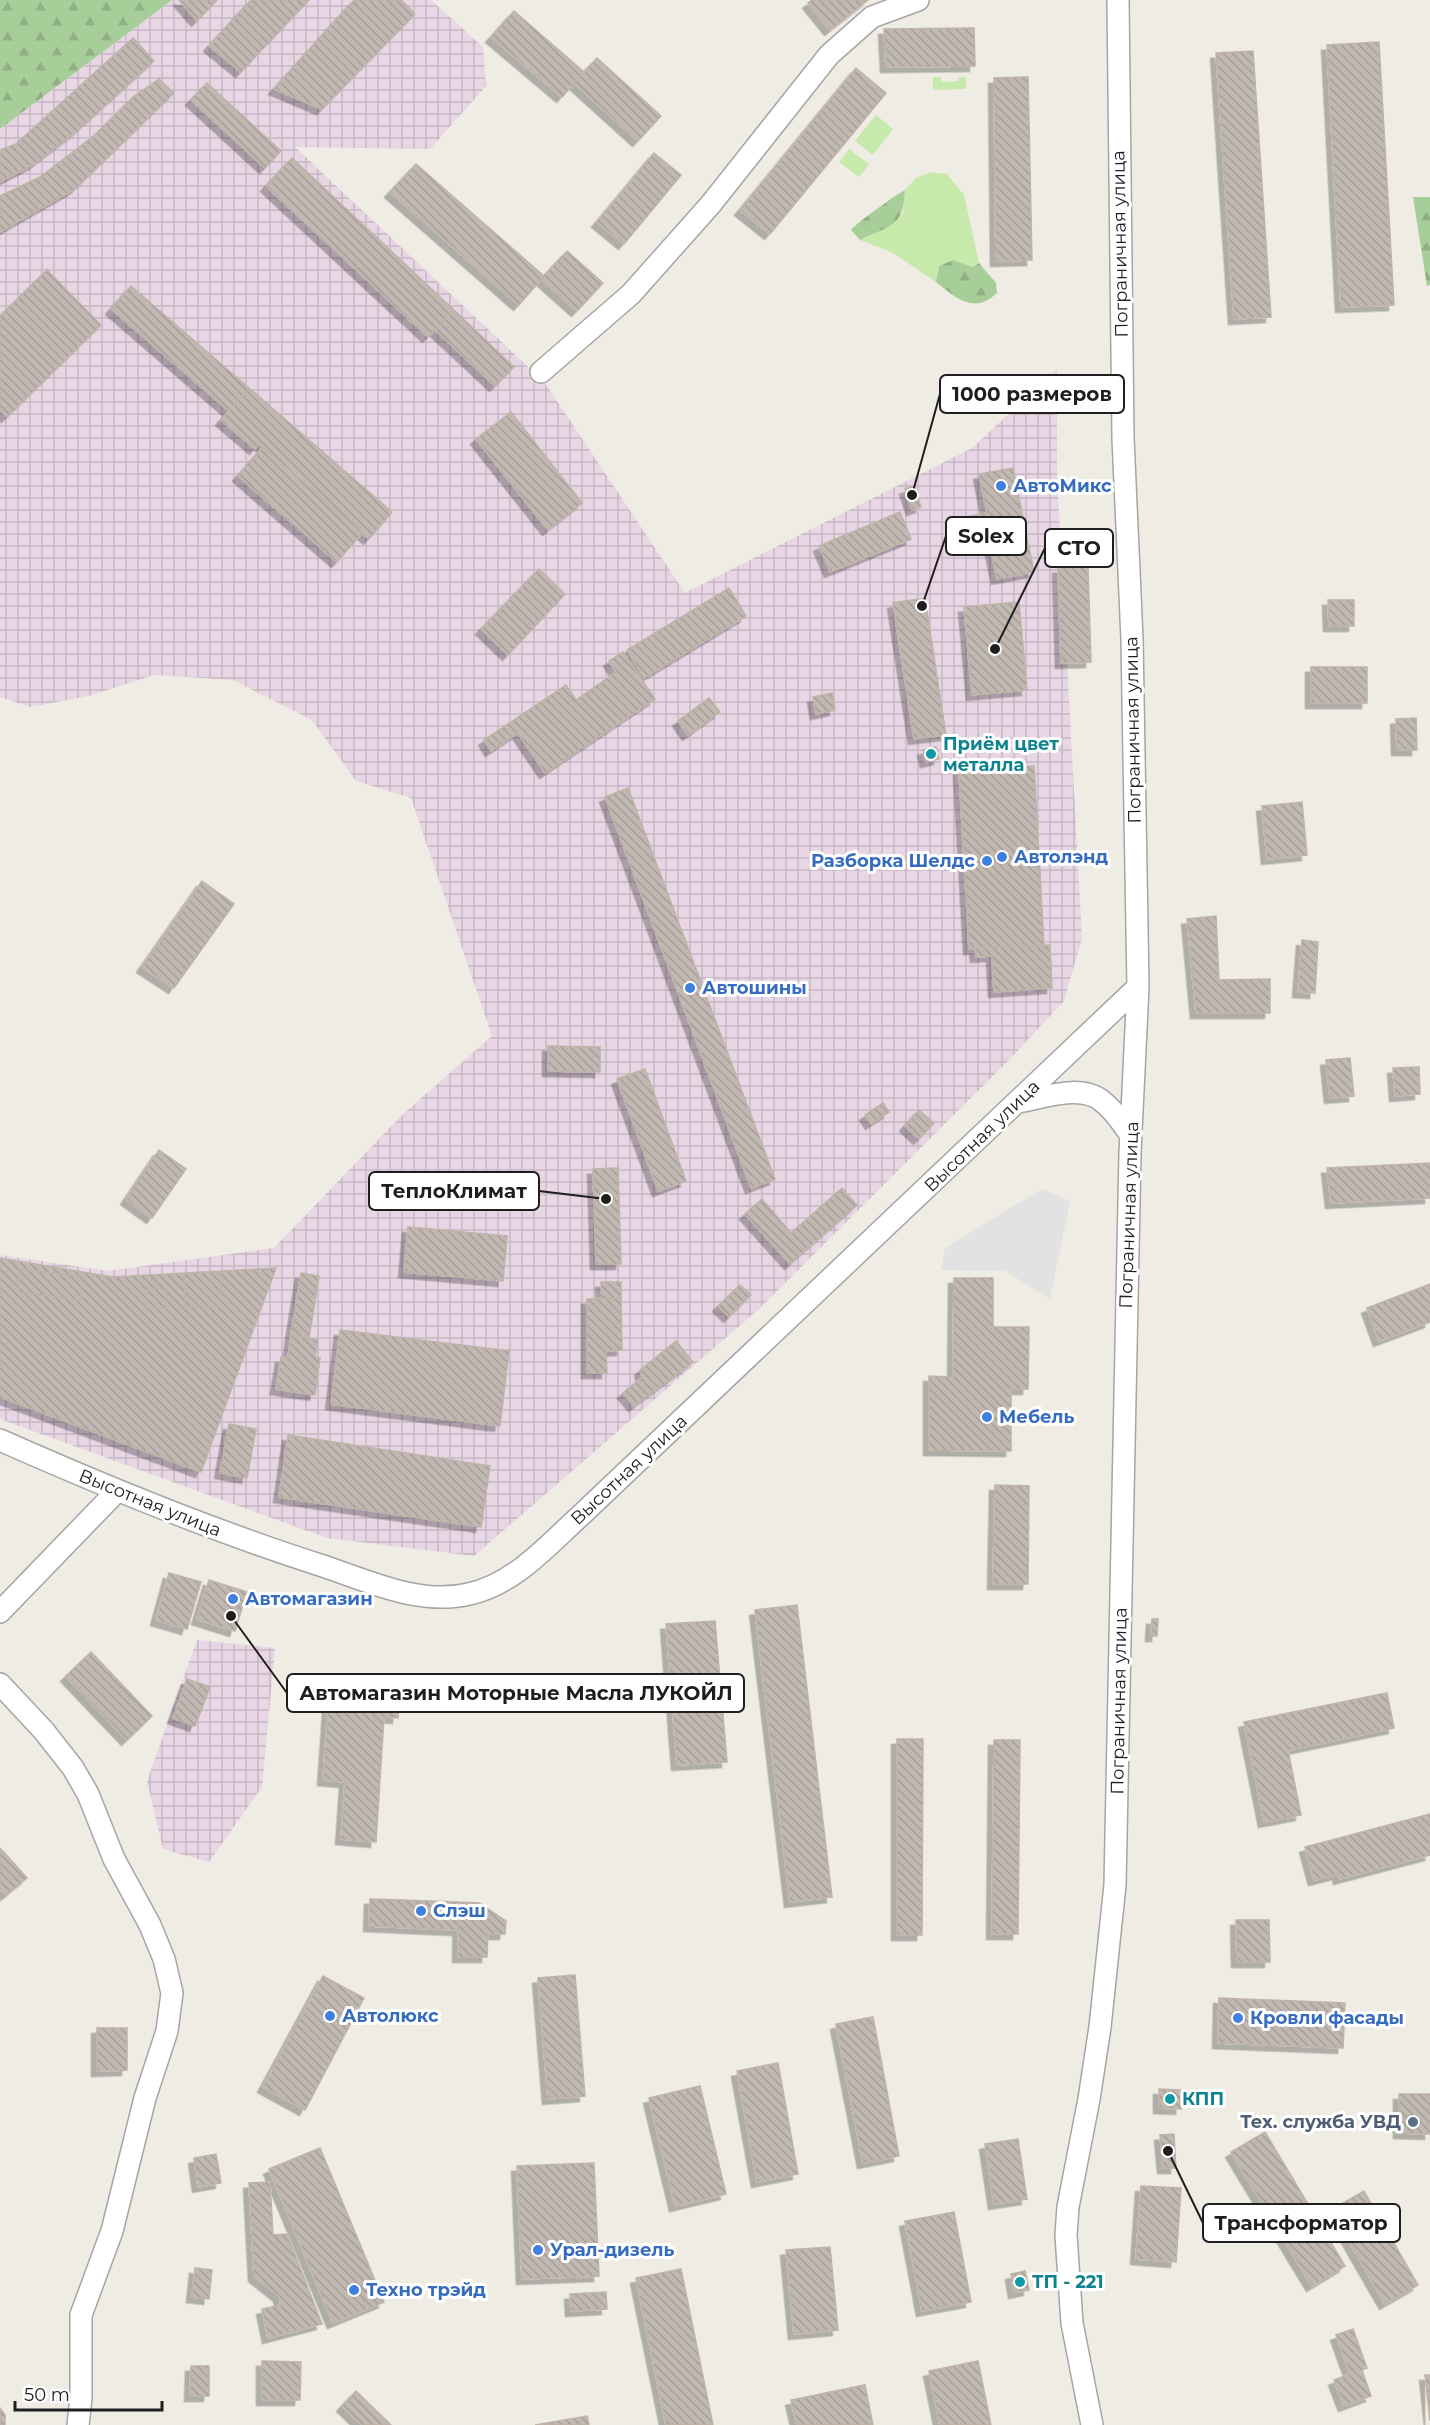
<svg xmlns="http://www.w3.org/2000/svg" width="1430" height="2425" font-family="Montserrat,sans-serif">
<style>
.industrial{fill:url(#industrial-grid)}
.grass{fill:#c7e9ab}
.forest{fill:url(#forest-firs)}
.parking{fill:#e2e2e2}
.building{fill:url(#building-back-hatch);stroke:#c0b3a7;stroke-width:1.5;filter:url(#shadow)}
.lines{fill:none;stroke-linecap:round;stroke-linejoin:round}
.minor-casing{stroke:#a5a5a5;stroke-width:24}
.minor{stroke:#fff;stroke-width:21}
.shop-dot{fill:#3f7fe0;stroke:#fff;stroke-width:2}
.culture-dot{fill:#0f9aa8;stroke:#fff;stroke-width:2}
.service-dot{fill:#5c6f8a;stroke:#fff;stroke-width:2}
.labels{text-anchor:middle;stroke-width:6;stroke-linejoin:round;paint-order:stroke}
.street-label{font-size:18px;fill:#1e1e1e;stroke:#fff}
.shop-label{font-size:18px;font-weight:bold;fill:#366cbe;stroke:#fff;text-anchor:start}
.culture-label{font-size:18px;font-weight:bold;fill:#0d838f;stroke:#fff;text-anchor:start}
.service-label{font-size:18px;font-weight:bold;fill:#4e5e75;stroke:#fff;text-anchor:end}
.leader{fill:none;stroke:#1e1e1e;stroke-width:2}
.callout-dot{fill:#1e1e1e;stroke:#fff;stroke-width:2}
.callout{fill:#fff;stroke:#1e1e1e;stroke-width:2}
.callout-label{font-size:20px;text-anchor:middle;font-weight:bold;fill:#1e1e1e}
</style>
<defs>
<pattern id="industrial-grid" width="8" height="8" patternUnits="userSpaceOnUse" patternTransform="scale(1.5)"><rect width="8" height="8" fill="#e8d6e4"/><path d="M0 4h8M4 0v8" fill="none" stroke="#c7b7c3"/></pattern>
<pattern id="forest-firs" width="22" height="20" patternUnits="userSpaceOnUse" patternTransform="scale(1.5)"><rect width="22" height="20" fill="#a7ce99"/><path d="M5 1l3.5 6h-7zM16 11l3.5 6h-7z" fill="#8fb083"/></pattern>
<pattern id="building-back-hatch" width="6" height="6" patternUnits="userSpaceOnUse" patternTransform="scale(1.5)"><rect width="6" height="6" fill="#c0b8b1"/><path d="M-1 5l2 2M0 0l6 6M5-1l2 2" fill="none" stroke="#a59e98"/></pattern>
<filter id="shadow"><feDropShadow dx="-5.5" dy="5.5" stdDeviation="0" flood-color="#0004"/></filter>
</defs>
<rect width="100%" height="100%" fill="#efece4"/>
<path class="industrial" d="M172,0H431L483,47L486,86L430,149L295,147L545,383L685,593L972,448L1057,369V477L1082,938L1064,1001L1009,1060L759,1309L474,1556L327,1538L0,1419V1255L108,1271L274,1248L402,1115L492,1036L411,798L356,781L312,720L233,680L154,675L89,696L30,707L0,697V129Z
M197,1640L275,1648L262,1787L209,1862L163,1849L147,1781Z"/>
<path class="grass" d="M933,77H941V82L958,81L959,77H966V89L933,90Z
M876,115L893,129L873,155L855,141Z
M849,149L869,164L859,177L839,162Z
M931,172L947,174L964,195L979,263L973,267L953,260L939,266L936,282L893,253L860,240L894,224L903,213L905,190L916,178Z"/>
<path class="forest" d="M0,0H172L0,129Z
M905,190C903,229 891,224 860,240L851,230C854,225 898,193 905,190Z
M1413,197H1430V285L1427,286Z
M953,260L973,267L979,263L996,283L997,293C974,315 956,298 936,282L939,266Z"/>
<path class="parking" d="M1042,1189L1070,1201L1050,1299L1005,1271L941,1270L945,1248Z"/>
<path class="building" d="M179,0H217L197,21Z
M251,0H309L241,72L209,46Z
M354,0H401L415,14L322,109L274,89Z
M812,0H868L830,30L808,3Z
M514,11L584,72L562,97L491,37Z
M974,28L975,66L886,67L884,29Z
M133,38L154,61L76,132L34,164L0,182V150L16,144Z
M1379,42L1394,305L1341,307L1327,45Z
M1253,51L1271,317L1234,319L1216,53Z
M597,58L661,116L638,141L574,83Z
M856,68L886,93L770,234L740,210Z
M1028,77L1032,260L996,261L994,78Z
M159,79L174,93L75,189L0,232V196L40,177L95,135L133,97Z
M207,83L281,151L265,168L191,100Z
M654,153L681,175L624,244L597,222Z
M292,158L454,310L428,337L266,186Z
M416,164L544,276L519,305L390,192Z
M567,251L603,283L577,311L541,279Z
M47,270L101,325L7,417L0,410V316Z
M131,286L249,388L229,411L111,309Z
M454,310L514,367L495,386L435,330Z
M249,388L392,512L369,539L263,447L259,444L255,449L221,420Z
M511,412L582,503L548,530L476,439Z
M263,447L362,533L337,562L238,476Z
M1013,468L1034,572L997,579L987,531L970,534L966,517L987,513L979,474Z
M914,486L921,507L912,510L905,489Z
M900,512L911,539L830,572L819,546Z
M1088,567L1091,662L1061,663L1058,568Z
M539,569L565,594L508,655L481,629Z
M729,588L746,616L644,678L627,650Z
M925,598L946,735L914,739L893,603Z
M1328,600H1354V626H1329Z
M1019,602L1027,690L972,695L964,607Z
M623,652L655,699L545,773L518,733L491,751L484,740L566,685L576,700L616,672L609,661Z
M1311,667H1367V703H1311Z
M832,693L835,710L816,714L813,697Z
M709,698L720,712L688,735L678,721Z
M1416,718L1417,750H1397L1396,719Z
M936,747L939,759L926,762L923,750Z
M1034,766L1044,945L969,949L959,770Z
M628,788L775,1179L751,1188L605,797Z
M1302,802L1307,855L1267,859L1262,806Z
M202,881L234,904L174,988L142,967Z
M1216,916L1219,980L1270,979V1013H1196L1187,919Z
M1302,940L1318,942L1315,993L1298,992Z
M1050,945L1052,988L994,992L992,956L976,957L975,948Z
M548,1046L600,1047V1072L548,1071Z
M1350,1058L1354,1096L1330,1098L1326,1060Z
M1419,1067L1420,1094L1395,1096L1393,1068Z
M645,1069L686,1181L658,1191L617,1079Z
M883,1103L889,1112L871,1124L865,1115Z
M919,1110L934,1123L919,1139L905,1126Z
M159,1150L186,1169L152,1218L126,1199Z
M1430,1163V1198L1331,1203L1327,1168Z
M618,1168L621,1264H596L593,1169Z
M842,1188L857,1205L790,1264L745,1214L762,1199L791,1233Z
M408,1227L507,1236L503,1281L404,1272Z
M0,1258L112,1277L276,1268L201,1472L0,1397Z
M20,1269L83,1277L80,1300L18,1292Z
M220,1272L221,1306L185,1307L184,1273Z
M301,1273L319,1276L309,1338L291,1335Z
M954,1278H993V1327H1029L1028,1389H1011V1451L929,1450V1376L953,1377Z
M601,1282H621V1298L602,1299Z
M1430,1284V1322L1379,1341L1367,1308Z
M740,1285L751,1295L729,1317L718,1306Z
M147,1288L167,1290L166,1308L146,1307Z
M621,1298L622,1350L606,1351L607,1373H587V1299Z
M340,1330L509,1351L500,1426L331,1404Z
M291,1335L318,1340L315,1357L320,1358L315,1395L276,1389L281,1357L288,1358Z
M676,1341L693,1362L634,1406L623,1393L642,1377L640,1370Z
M229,1424L256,1429L247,1478L220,1473Z
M288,1435L490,1466L481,1527L279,1497Z
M995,1485L1029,1486L1028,1584H993Z
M169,1573L201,1582L187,1629L156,1620Z
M209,1580L247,1592L235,1631L197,1619Z
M797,1605L832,1897L790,1902L755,1610Z
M1152,1619H1158L1157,1636H1151Z
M715,1621L727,1762L677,1765L666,1624Z
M91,1652L152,1716L127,1740L66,1676Z
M330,1678L400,1683L398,1718L384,1717L376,1842L341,1839L345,1782L323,1780Z
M187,1679L210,1687L195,1726L173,1718Z
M1387,1693L1394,1728L1288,1750L1301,1815L1264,1822L1244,1722Z
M897,1739H923L922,1935H897Z
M994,1740H1020L1018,1934H992Z
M1430,1814V1855L1339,1879L1338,1874L1314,1880L1305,1847Z
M0,1848L27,1878L6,1895L0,1888Z
M370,1899L459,1902L458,1930L369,1926Z
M459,1902L479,1903L506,1921L505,1934H488L487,1957H458Z
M1236,1920H1269L1270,1962H1237Z
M575,1975L585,2096L548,2099L538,1978Z
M323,1976L364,1998L305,2110L263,2087Z
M1219,1998L1345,2003L1343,2048L1218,2043Z
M873,2017L899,2156L863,2163L836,2024Z
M97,2028H127V2070L97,2071Z
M778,2063L798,2174L757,2182L737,2071Z
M700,2086L726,2194L675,2206L649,2098Z
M1159,2089L1181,2090V2109L1159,2108Z
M1399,2094H1430V2134L1399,2133Z
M1265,2132L1345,2266L1312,2286L1231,2152Z
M1174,2134L1176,2168H1163L1160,2135Z
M1018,2139L1027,2199L994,2204L985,2144Z
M320,2148L384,2302L333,2323L269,2169Z
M216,2154L221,2183L198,2187L194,2158Z
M594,2163L599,2276L522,2279L517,2166Z
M270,2182L273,2235L287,2234L322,2324L268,2338L262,2309L281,2305L279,2296L254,2276L249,2183Z
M1141,2186L1181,2188L1176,2262L1136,2259Z
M1364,2191L1418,2285L1385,2304L1331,2210Z
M954,2212L971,2302L922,2311L905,2221Z
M830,2247L838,2330L794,2334L786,2250Z
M195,2268L212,2270L209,2299L192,2297Z
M681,2269L713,2425H666L636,2278Z
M1025,2271L1029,2290L1014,2293L1011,2274Z
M606,2292L607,2309L571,2311L570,2294Z
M1353,2329L1367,2368L1362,2370L1371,2396L1344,2406L1334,2380L1350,2374L1336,2335Z
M262,2361L301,2362L300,2400H262Z
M978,2361L991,2425H940L929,2371Z
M191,2366H209V2396H190Z
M1425,2375H1430V2421Z
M865,2385L873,2425H797L791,2400Z
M356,2391L391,2425H362L342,2406Z
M0,2408L5,2415V2425H0Z
M587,2416L589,2425H535Z"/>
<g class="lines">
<defs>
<path id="minor" d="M541,372L631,294L711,204L829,55L872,17L918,0
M1018,1102C1043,1098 1082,1083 1103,1102C1114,1110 1122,1123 1130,1134
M0,1440C106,1487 213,1531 323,1566C368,1581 420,1606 469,1594C514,1584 546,1547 579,1517L1138,987
M0,1612L117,1491
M0,1684L44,1731L73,1768L88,1794L114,1859L150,1925L164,1959L172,1993L167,2031L145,2098L112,2231L81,2315V2398L78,2425
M1092,2425L1072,2323L1066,2235L1068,2207L1089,2099L1100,2027L1115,1885L1130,1153L1138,987L1132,639L1123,438L1118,0"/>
</defs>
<use href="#minor" class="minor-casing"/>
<use href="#minor" class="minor"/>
</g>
<g class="shop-dot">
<circle cx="1001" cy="486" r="6"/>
<circle cx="1002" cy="857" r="6"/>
<circle cx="987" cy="861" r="6"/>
<circle cx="690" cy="988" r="6"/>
<circle cx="987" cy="1417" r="6"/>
<circle cx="233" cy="1599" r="6"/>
<circle cx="421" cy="1911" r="6"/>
<circle cx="330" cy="2016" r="6"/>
<circle cx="1238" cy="2018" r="6"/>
<circle cx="538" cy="2250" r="6"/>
<circle cx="354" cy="2290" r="6"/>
</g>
<g class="culture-dot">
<circle cx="931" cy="754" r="6"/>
<circle cx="1170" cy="2099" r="6"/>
<circle cx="1020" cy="2282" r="6"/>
</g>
<circle class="service-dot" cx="1413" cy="2122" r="6"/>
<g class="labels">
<g class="street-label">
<text transform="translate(1120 244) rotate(-91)" y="6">Пограничная улица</text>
<text transform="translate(1133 730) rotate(-91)" y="6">Пограничная улица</text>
<text transform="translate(982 1136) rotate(-44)" y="6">Высотная улица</text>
<text transform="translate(1129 1215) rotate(-88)" y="6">Пограничная улица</text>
<text transform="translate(629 1470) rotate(-43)" y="6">Высотная улица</text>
<text transform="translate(150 1503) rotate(22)" y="6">Высотная улица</text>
<text transform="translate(1119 1701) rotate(-89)" y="6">Пограничная улица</text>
</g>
<g class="shop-label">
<text x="1013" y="492">АвтоМикс</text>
<text x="1014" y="863">Автолэнд</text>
<text x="975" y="867" text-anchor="end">Разборка Шелдс</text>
<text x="702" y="994">Автошины</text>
<text x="999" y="1423">Мебель</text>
<text x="245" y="1605">Автомагазин</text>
<text x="433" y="1917">Слэш</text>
<text x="342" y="2022">Автолюкс</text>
<text x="1250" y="2024">Кровли фасады</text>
<text x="550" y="2256">Урал-дизель</text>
<text x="366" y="2296">Техно трэйд</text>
</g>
<g class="culture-label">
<text x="943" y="750">Приём цвет<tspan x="943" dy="21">металла</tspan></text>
<text x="1182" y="2105">КПП</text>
<text x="1032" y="2288">ТП - 221</text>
</g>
<g class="service-label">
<text x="1401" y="2128">Тех. служба УВД</text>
</g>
</g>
<path class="leader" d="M912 495L940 394M922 606L946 536M995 649L1045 548M606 1199L539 1191M231 1616L287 1693M1168 2151L1203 2223"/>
<g class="callout-dot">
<circle cx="912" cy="495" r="6"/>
<circle cx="922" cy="606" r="6"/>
<circle cx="995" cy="649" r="6"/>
<circle cx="606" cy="1199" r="6"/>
<circle cx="231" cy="1616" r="6"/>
<circle cx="1168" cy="2151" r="6"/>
</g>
<g class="callout">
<rect x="940" y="375" width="184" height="38" rx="6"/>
<rect x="946" y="517" width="80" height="38" rx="6"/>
<rect x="1045" y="529" width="68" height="38" rx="6"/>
<rect x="369" y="1172" width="170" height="38" rx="6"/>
<rect x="287" y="1674" width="457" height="38" rx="6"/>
<rect x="1203" y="2204" width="197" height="38" rx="6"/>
</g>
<g class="callout-label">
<text x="1032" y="401">1000 размеров</text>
<text x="986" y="543">Solex</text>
<text x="1079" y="555">СТО</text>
<text x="454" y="1198">ТеплоКлимат</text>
<text x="516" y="1700">Автомагазин Моторные Масла ЛУКОЙЛ</text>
<text x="1301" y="2230">Трансформатор</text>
</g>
<path d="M15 2401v9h147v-9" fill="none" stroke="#1e1e1e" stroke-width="3"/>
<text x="24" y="2401" font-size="18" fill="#1e1e1e" stroke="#ffffff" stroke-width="4.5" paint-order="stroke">50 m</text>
</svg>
